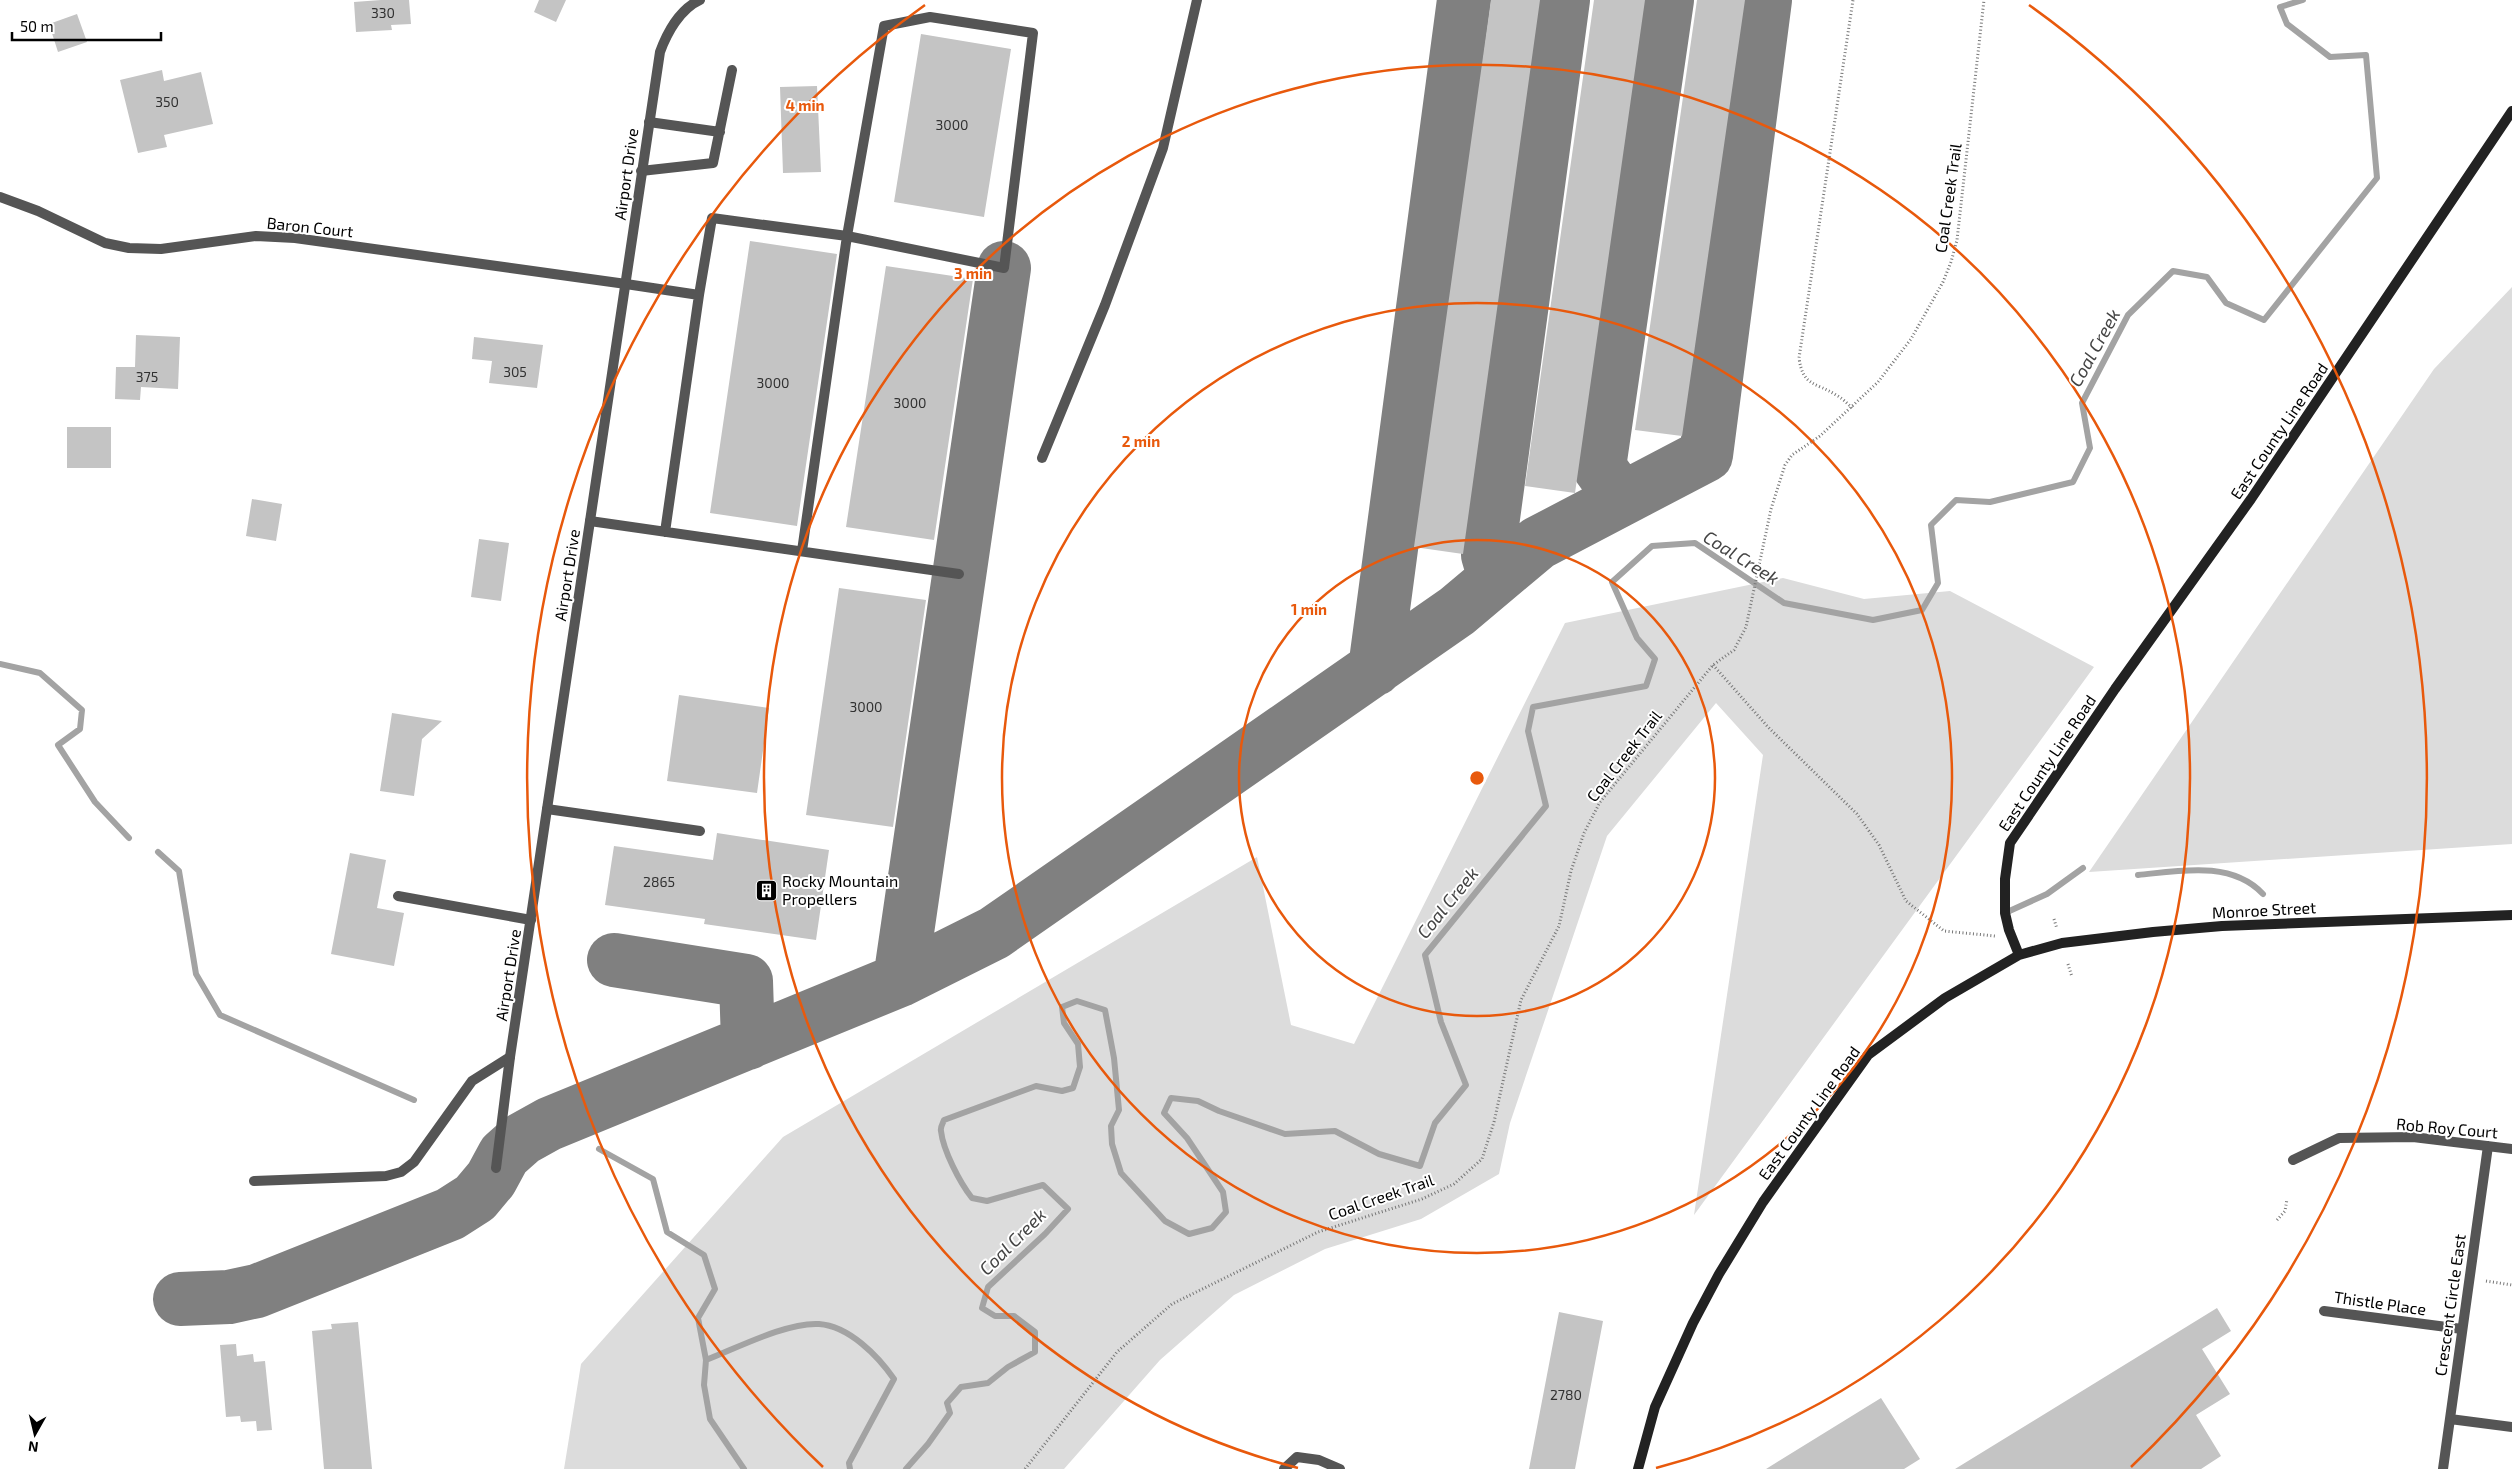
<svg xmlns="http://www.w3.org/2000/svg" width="2512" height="1469" font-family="'Exo 2',sans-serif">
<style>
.green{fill:#dcdcdc}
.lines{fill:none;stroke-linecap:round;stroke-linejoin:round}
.stream{stroke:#a3a3a3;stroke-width:6}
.taxiway{stroke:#808080;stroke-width:54}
.building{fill:#c4c4c4}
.path{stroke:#777;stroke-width:3;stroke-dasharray:1 2.5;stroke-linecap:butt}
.lane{stroke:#555;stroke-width:10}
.street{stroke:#555;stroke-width:10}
.secondary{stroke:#222;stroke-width:10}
.ring{fill:none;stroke:#e8590c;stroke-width:2.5}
.labels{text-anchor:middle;stroke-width:4;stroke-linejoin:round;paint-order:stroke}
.number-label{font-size:14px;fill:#313131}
.street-label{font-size:16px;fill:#000;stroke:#fff}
.poi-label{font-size:16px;fill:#000;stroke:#fff;text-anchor:start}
.water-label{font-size:18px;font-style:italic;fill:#444;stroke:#fff}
.centre{fill:#e8590c;stroke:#fff;stroke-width:2.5}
.ring-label{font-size:15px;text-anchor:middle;font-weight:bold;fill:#e8590c;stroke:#fff;stroke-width:4;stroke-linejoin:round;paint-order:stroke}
</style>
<rect width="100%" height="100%" fill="#fff"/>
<path class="green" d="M2512,287V844L2089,872L2434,369Z
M1783,578L1864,599L1950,591L2094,667L1694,1215L1763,755L1716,703L1607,836L1510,1123L1499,1174L1421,1219L1325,1249L1234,1295L1160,1360L1064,1469H564L581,1364L783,1137L1257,857L1291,1025L1354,1044L1565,623Z"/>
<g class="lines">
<path class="stream" d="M0,664L40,673L82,710L80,729L58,745L95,802L129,838
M158,852L179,871L196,974L220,1015L414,1100
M2138,875C2179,871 2231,860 2263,894
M2005,913L2047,894L2083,868
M599,1149L653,1179L667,1232L704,1255L715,1289L698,1318L706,1360
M744,1469L710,1419L704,1385L706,1360C737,1348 787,1322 819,1324C849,1326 878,1356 894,1379L849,1463L850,1469
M906,1469L928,1444L950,1413L947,1403L961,1387L988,1383L1008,1367L1035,1352V1332L1014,1316H995L982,1308L988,1287L1045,1234L1068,1209L1043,1185L987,1201L972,1198C960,1183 943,1150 941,1131C940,1127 943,1123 944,1120L1036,1086L1062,1091L1073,1088L1080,1067L1078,1044L1064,1023L1062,1007L1077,1001L1105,1010L1114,1058L1119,1110L1111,1126L1112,1144L1121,1173L1165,1221L1189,1234L1212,1228L1226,1212L1223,1192L1187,1138L1164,1113L1171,1098L1198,1101L1219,1111L1285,1134L1335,1131L1379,1154L1420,1166L1435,1123L1466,1085L1441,1022L1425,955L1546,806L1528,731L1533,707L1646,686L1655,659L1637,638L1612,582L1652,546L1695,543L1784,603L1873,620L1922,610L1938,583L1931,525L1956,500L1990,502L2073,482L2090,448L2082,403L2128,315L2173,271L2207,277L2226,303L2264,320L2377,178L2366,55L2330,57L2287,24L2280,7L2303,0"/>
<path class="taxiway" d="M1622,499L1599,467L1667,0
M1495,579L1488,555L1563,0
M1375,669L1464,0
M614,960L746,981L748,1043
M900,980L1004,268
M180,1299L229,1297L257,1291L450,1214L475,1198L491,1179L504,1155L522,1139L549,1124L900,980L994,933L1457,611L1538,543L1706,455L1765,0"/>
</g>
<path class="building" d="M381,0H409L411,24L391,25L392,30L356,32L354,2Z
M539,0H566L556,22L534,12Z
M1491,0H1540L1463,554L1414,547Z
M1594,0H1645L1575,493L1525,486Z
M1697,0H1745L1682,436L1635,430Z
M77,14L87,42L58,52L49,24Z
M921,34L1011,49L984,217L894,202Z
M162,70L164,81L201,72L213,124L164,135L167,147L138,153L120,80Z
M817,86L821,172L783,173L780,87Z
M750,241L837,254L797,526L710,513Z
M886,266L973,279L934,540L846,527Z
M136,335L180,337L178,389L141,387L140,400L115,399L116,367H135Z
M474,337L543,345L537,388L489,383L492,361L472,359Z
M67,427H111V468H67Z
M252,499L282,504L276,541L246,536Z
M479,539L509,543L501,601L471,597Z
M839,588L926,600L893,827L806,815Z
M679,695L769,708L757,793L667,781Z
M392,713L442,721L422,739L414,796L380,791Z
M717,833L829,850L816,940L704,924L705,919L605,905L614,846L713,860Z
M350,853L386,860L377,908L404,913L394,966L331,954Z
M2217,1308L2231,1331L2202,1349L2230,1394L2196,1415L2221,1456L2201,1469H1955Z
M1559,1312L1603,1321L1575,1469H1529Z
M358,1322L372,1469H324L312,1331L332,1329L331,1324Z
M236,1344L237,1356L253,1354L254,1362L265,1361L272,1430L257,1431L256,1421L241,1422L240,1416L226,1417L220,1345Z
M1881,1398L1920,1459L1904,1469H1766Z"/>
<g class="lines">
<path class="path" d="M1852,408C1847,403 1842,398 1836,395C1816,382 1803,387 1799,358L1853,0
M1713,665L1768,727L1857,814L1879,845L1906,901L1944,931L1995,936
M2054,919L2057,929
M2068,964L2072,977
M2277,1220L2285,1211L2287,1199
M2486,1281L2512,1285
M1025,1469L1117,1352L1172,1304L1318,1232L1422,1199L1454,1184L1482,1159L1494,1122L1521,1000L1559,926L1571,871L1584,833L1600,802L1713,665L1734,650L1746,627L1771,509L1785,465L1792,455L1820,436L1878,382L1911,339L1943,282L1951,262L1957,240L1984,0"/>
<path class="lane" d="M649,122L720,132
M641,171L713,163L732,70
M626,284L699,295L712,218L847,236L884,26L930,17L1033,33L1004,268L847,236L802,551
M1042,458L1105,305L1163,148L1197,0
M590,521L959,574
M665,532L699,295
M547,809L700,831
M398,896L531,920
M254,1181L386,1176L401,1172L414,1162L472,1081L510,1057
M1284,1469L1297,1457L1319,1460L1340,1469"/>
<path class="street" d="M0,197L38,211L105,243L129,248L161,249L256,236L295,238L626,284
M2293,1160L2339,1138L2413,1137L2512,1149
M496,1168L510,1057L660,52C667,33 680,9 700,0
M2324,1311L2462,1329
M2450,1419L2512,1427
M2443,1469L2488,1146"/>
<path class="secondary" d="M2019,955L2009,930L2005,913V879L2010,843L2115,689L2251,499L2512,111
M1638,1469L1655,1407L1693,1323L1719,1274L1763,1202L1868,1055L1945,998L2019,955L2062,943L2153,932L2222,926L2512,915"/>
</g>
<g class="ring">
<circle cx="1477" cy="778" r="238"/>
<circle cx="1477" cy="778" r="475"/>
<path d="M1298 1468A713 713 0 1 1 1656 1468"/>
<path d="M823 1467A950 950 0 0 1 925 5M2029 5A950 950 0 0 1 2131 1467"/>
</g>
<defs>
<symbol id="building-square" viewBox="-11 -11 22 22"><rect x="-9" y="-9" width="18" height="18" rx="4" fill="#000" stroke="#fff"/><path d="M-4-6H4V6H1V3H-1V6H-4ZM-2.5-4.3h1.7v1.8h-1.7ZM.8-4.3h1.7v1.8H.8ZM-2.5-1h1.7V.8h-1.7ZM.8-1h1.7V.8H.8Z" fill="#fff"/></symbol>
</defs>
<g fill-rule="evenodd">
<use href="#building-square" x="754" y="878" width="25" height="25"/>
</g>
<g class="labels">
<g class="number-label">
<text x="383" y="18">330</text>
<text x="167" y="107">350</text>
<text x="952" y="130">3000</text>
<text x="515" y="377">305</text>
<text x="147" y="382">375</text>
<text x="773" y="388">3000</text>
<text x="910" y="408">3000</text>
<text x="866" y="712">3000</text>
<text x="659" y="887">2865</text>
<text x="1566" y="1400">2780</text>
</g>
<g class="street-label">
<text transform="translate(626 174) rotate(-82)" y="6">Airport Drive</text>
<text transform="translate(1948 198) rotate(-82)" y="6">Coal Creek Trail</text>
<text transform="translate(310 227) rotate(6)" y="6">Baron Court</text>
<text transform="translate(2279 431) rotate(-56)" y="6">East County Line Road</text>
<text transform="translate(567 575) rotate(-81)" y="6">Airport Drive</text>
<text transform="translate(1624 756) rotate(-52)" y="6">Coal Creek Trail</text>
<text transform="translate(2047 763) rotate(-56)" y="6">East County Line Road</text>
<text transform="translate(2264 910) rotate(-3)" y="6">Monroe Street</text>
<text transform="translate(508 975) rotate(-81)" y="6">Airport Drive</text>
<text transform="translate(1809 1113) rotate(-54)" y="6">East County Line Road</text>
<text transform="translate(2447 1128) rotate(5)" y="6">Rob Roy Court</text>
<text transform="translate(1381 1197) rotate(-19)" y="6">Coal Creek Trail</text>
<text transform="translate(2380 1303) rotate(8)" y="6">Thistle Place</text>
<text transform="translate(2450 1305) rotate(-82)" y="6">Crescent Circle East</text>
</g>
<g class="poi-label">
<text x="782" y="887">Rocky Mountain<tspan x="782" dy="18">Propellers</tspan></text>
</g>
<g class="water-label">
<text transform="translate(2095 348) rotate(-61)" y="6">Coal Creek</text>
<text transform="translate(1741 558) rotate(32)" y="6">Coal Creek</text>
<text transform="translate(1448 903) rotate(-51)" y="6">Coal Creek</text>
<text transform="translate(1013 1242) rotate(-45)" y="6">Coal Creek</text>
</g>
</g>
<circle cx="1477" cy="778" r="8" class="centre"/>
<g class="ring-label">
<text x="805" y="111">4 min</text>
<text x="973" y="279">3 min</text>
<text x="1141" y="447">2 min</text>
<text x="1309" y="615">1 min</text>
</g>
<g transform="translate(35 1434) rotate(188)" stroke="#ffffff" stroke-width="4" paint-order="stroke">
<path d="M0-4L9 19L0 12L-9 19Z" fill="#000000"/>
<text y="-8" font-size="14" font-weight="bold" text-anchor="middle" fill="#000000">N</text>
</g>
<path d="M12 32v8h149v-8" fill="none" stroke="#000000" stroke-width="2.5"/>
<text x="20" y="32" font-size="15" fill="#000000" stroke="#ffffff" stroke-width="4" paint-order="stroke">50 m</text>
</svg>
